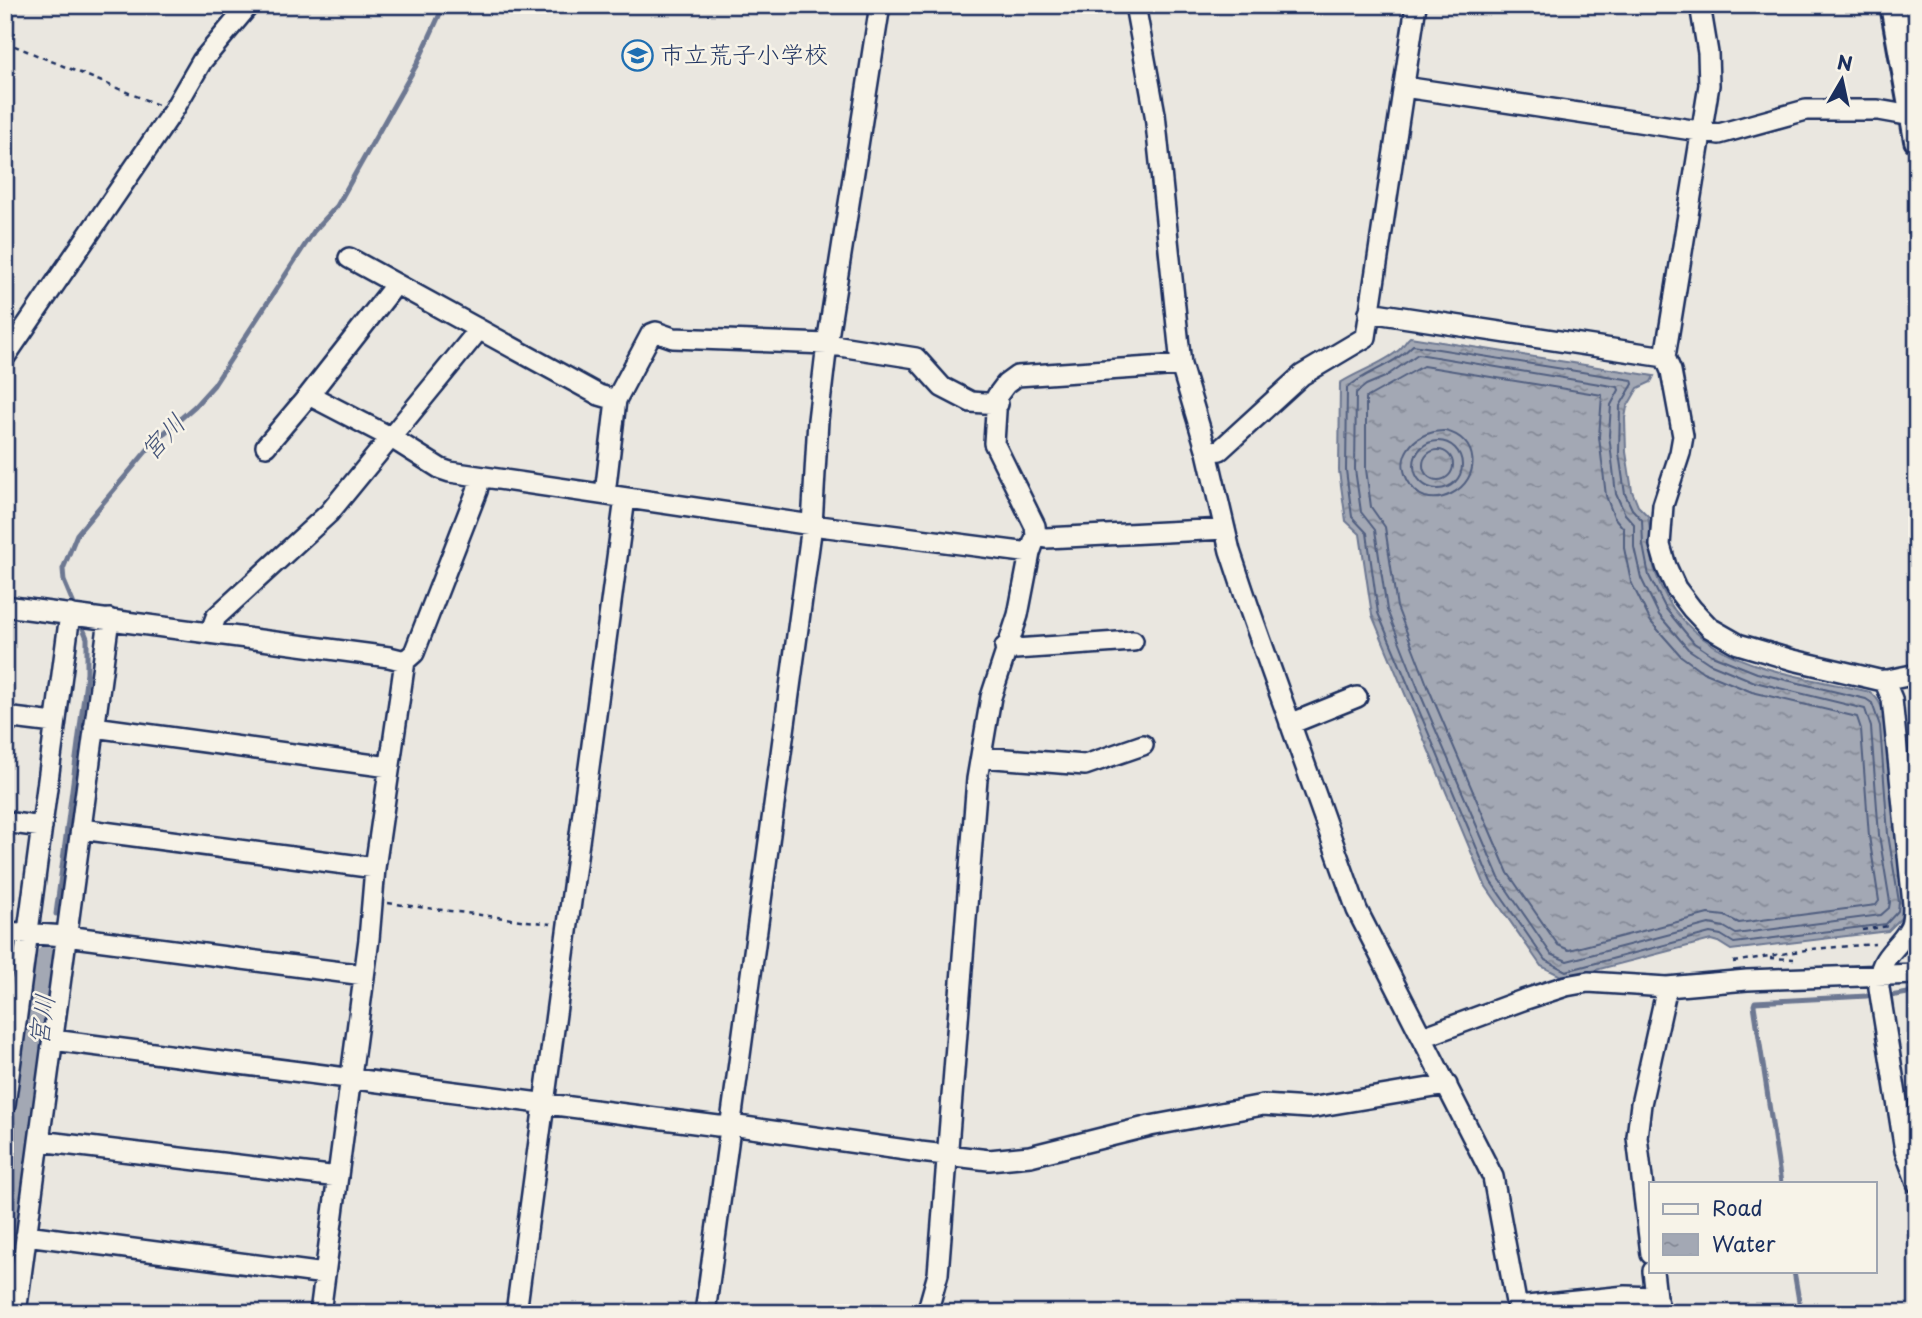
<svg xmlns="http://www.w3.org/2000/svg" width="1922" height="1318" font-family="'Playpen Sans','Klee One',sans-serif">
<style>
.water{fill:url(#water-ripples);stroke:#6d7892;stroke-width:2}
.lines{fill:none;stroke-linecap:round;stroke-linejoin:round}
.shore{stroke:#515f80;stroke-width:2}
.stream{stroke:#6d7892;stroke-width:5}
.river{stroke:#a3a8b4;stroke-width:30}
.minor-casing{stroke:#1b2f5e;stroke-width:24}
.major-casing{stroke:#1b2f5e;stroke-width:30}
.path{stroke:#1b2f5e;stroke-width:2.5;stroke-dasharray:5 5;stroke-linecap:butt}
.minor{stroke:#f7f3e8;stroke-width:19}
.major{stroke:#f7f3e8;stroke-width:24}
.labels{text-anchor:middle;stroke-width:5;stroke-linejoin:round;paint-order:stroke}
.poi-label{font-size:24px;fill:#1b2f5e;stroke:#f7f3e8;text-anchor:start}
.water-label{font-size:26px;font-style:italic;fill:#445378;stroke:#f7f3e8}
</style>
<defs>
<pattern id="water-ripples" width="26" height="14" patternUnits="userSpaceOnUse" patternTransform="scale(1.75)"><rect width="26" height="14" fill="#a3a8b4"/><path d="M2 4q2-2 4 0t4 0M15 11q2-2 4 0t4 0" fill="none" stroke="#848996"/></pattern>
</defs>
<rect width="100%" height="100%" fill="#eae7e0"/>
<filter id="ink" filterUnits="userSpaceOnUse"><feTurbulence type="fractalNoise" baseFrequency=".0143" numOctaves="2"/><feDisplacementMap in="SourceGraphic" scale="14" xChannelSelector="R" yChannelSelector="G"/><feConvolveMatrix kernelMatrix="1 2 1 2 8 2 1 2 1" color-interpolation-filters="sRGB"/></filter>
<g filter="url(#ink)">
<path class="water" d="M1410,337L1654,376L1651,382L1638,388L1627,407L1625,418L1626,452L1632,491L1638,506L1648,516C1652,535 1649,555 1656,574C1687,666 1788,673 1870,692C1881,700 1883,711 1887,724L1895,833L1906,901L1905,914L1888,931L1731,950L1718,942L1711,940L1565,978L1541,966L1485,885L1372,615L1360,534L1346,521L1339,471L1340,383C1359,371 1382,364 1399,350C1404,346 1405,341 1410,337Z"/>
<g class="lines">
<path class="shore" d="M1413,345L1632,380L1633,384L1620,406L1619,453L1625,494L1632,509L1642,520L1643,545L1649,576L1666,609L1694,643L1712,655L1757,673L1866,699L1872,703L1880,726L1888,834L1899,902L1898,911L1886,924L1734,943L1721,935L1710,933L1566,971L1545,960L1491,882L1378,613L1367,533L1352,517L1346,470L1347,388C1368,370 1392,367 1413,345Z
M1418,354L1618,387L1619,390L1611,405L1609,435L1616,494L1625,514L1634,524V547L1641,578L1659,615L1688,649L1709,663L1755,682L1865,709L1871,727L1879,835L1890,902L1889,908L1881,915L1736,934L1724,927L1709,924L1567,961L1551,954L1499,878L1419,691L1387,610L1375,530L1361,512L1355,469L1356,393L1366,385L1385,377Z
M1423,366L1602,395L1599,437L1606,496L1614,517L1624,529V548L1631,582L1651,622L1681,656L1703,672L1752,692L1857,717L1861,729L1869,836L1879,901L1876,905L1739,923L1725,916L1708,914L1569,950L1558,945L1508,873L1428,687L1397,607L1385,527L1371,507L1366,469V398Z
M1445,431C1479,438 1482,479 1451,494C1443,498 1435,500 1425,497C1416,494 1411,487 1407,479C1394,452 1419,430 1445,431Z
M1414 465a24 24 0 1 1 48 0a24 24 0 1 1-48 0Z
M1423 465a15 15 0 1 1 30 0a15 15 0 1 1-30 0Z"/>
<path class="stream" d="M77,612L64,581L63,569L77,534L154,442L195,406L214,385L314,231L337,206L417,64L444,5
M56,914L87,673V638L80,621
M1890,996L1908,993L1913,988
M1781,1183L1754,1005L1755,1002L1867,996
M1794,1271L1801,1313"/>
<path class="river" d="M5,1291L51,958"/>
<defs>
<path id="minor" d="M1135,5L1155,114L1181,365L1207,452L1230,551L1248,605L1357,910L1493,1177L1518,1313
M1700,5L1708,53L1709,85L1665,357L1671,371L1683,436L1680,453L1663,505L1660,545L1666,566L1676,588L1692,609L1710,628L1738,644L1793,660L1883,681L1917,674
M1404,87L1719,134L1806,110H1878L1912,116
M349,258L599,395L616,400
M1369,312L1665,357
M5,357L173,111L202,61L249,5
M309,395L390,437L441,469L450,472L812,525L1030,553
M266,446L309,395L396,284
M1207,452L1220,450L1302,375L1366,337L1416,5
M605,494L616,400L651,334L656,332L673,338L827,344L916,358L942,387L971,402L998,404
M1036,536L1046,538L1225,529
M5,606L389,657L405,661
M210,633L216,617L329,513L473,337L477,328
M1005,647L1015,649L1133,641
M1884,680L1892,699L1913,904C1913,911 1913,921 1910,927C1898,951 1877,955 1879,988L1905,1151L1917,1183
M5,717L54,723
M1290,724L1357,697
M94,727L389,767
M981,757L1085,765L1143,745
M5,822L42,827
M81,829L375,868
M5,932L66,936L364,975
M1423,1037L1523,1000L1566,986L1588,982L1667,987L1747,980L1917,974
M53,1040L718,1126L731,1125L920,1152L989,1160L1030,1156L1150,1126L1263,1105L1309,1108L1447,1085
M5,1105L70,614
M39,1141L338,1177
M26,1235L325,1274
M1651,1254L1637,1137L1641,1104L1667,987
M1653,1271L1656,1297L1661,1313
M1517,1307L1626,1296L1656,1297
M16,1313L109,619
M320,1313L369,939L375,868L405,661L414,653L477,491L480,478
M516,1313L625,498
M705,1313L812,525L818,420L827,344L880,5
M927,1313L938,1274L977,779L991,697L1018,615L1030,553L1036,536L1035,526L994,443L997,396L1006,384L1017,376L1181,365"/>
<path id="major" d="M1893,5L1917,140"/>
</defs>
<use href="#minor" class="minor-casing"/>
<use href="#major" class="major-casing"/>
<path class="path" d="M5,42L158,105
M388,903L551,924
M1862,930L1888,926
M1770,958L1794,959
M1733,962L1812,949L1875,944"/>
<use href="#minor" class="minor"/>
<use href="#major" class="major"/>
</g>
</g>
<defs>
<symbol id="school-ring" viewBox="-11 -11 22 22"><circle r="9.5" fill="#f7f3e8" stroke="#1f6fb2" stroke-width="1.5"/><path d="M0-5L7-2L0 1L-7-2ZM-4 1L0 2.5L4 1V4Q0 6-4 4Z" fill="#1f6fb2"/></symbol>
</defs>
<g fill-rule="evenodd">
<use href="#school-ring" x="620" y="38" width="35" height="35"/>
</g>
<g class="labels">
<g class="poi-label">
<text x="660" y="63">市立荒子小学校</text>
</g>
<g class="water-label">
<text transform="translate(163 437) rotate(-47)" y="9">宮川</text>
<text transform="translate(42 1020) rotate(-82)" y="9">宮川</text>
</g>
</g>
<rect width="1922" height="1318" fill="none" stroke="#f7f3e8" stroke-width="28"/>
<rect x="14" y="14" width="1894" height="1290" fill="none" stroke="#1b2f5e" stroke-width="2.5" filter="url(#ink)"/>
<rect x="1649" y="1182" width="228" height="91" fill="#f7f3e8" stroke="#9fa5b1" stroke-width="2"/>
<rect x="1663" y="1204" width="35" height="10" fill="#f7f3e8" stroke="#9fa5b1" stroke-width="2"/>
<text x="1712" y="1216" font-size="21" fill="#1b2f5e">Road</text>
<rect x="1663" y="1234" width="35" height="21" fill="url(#water-ripples)" stroke="#9fa5b1" stroke-width="2"/>
<text x="1712" y="1252" font-size="21" fill="#1b2f5e">Water</text>
<g transform="translate(1842 80) rotate(9)" stroke="#f7f3e8" stroke-width="5" paint-order="stroke">
<path d="M0-5L12 26L0 18L-12 26Z" fill="#1b2f5e"/>
<text y="-10" font-size="19" font-weight="bold" text-anchor="middle" fill="#1b2f5e">N</text>
</g>
</svg>
